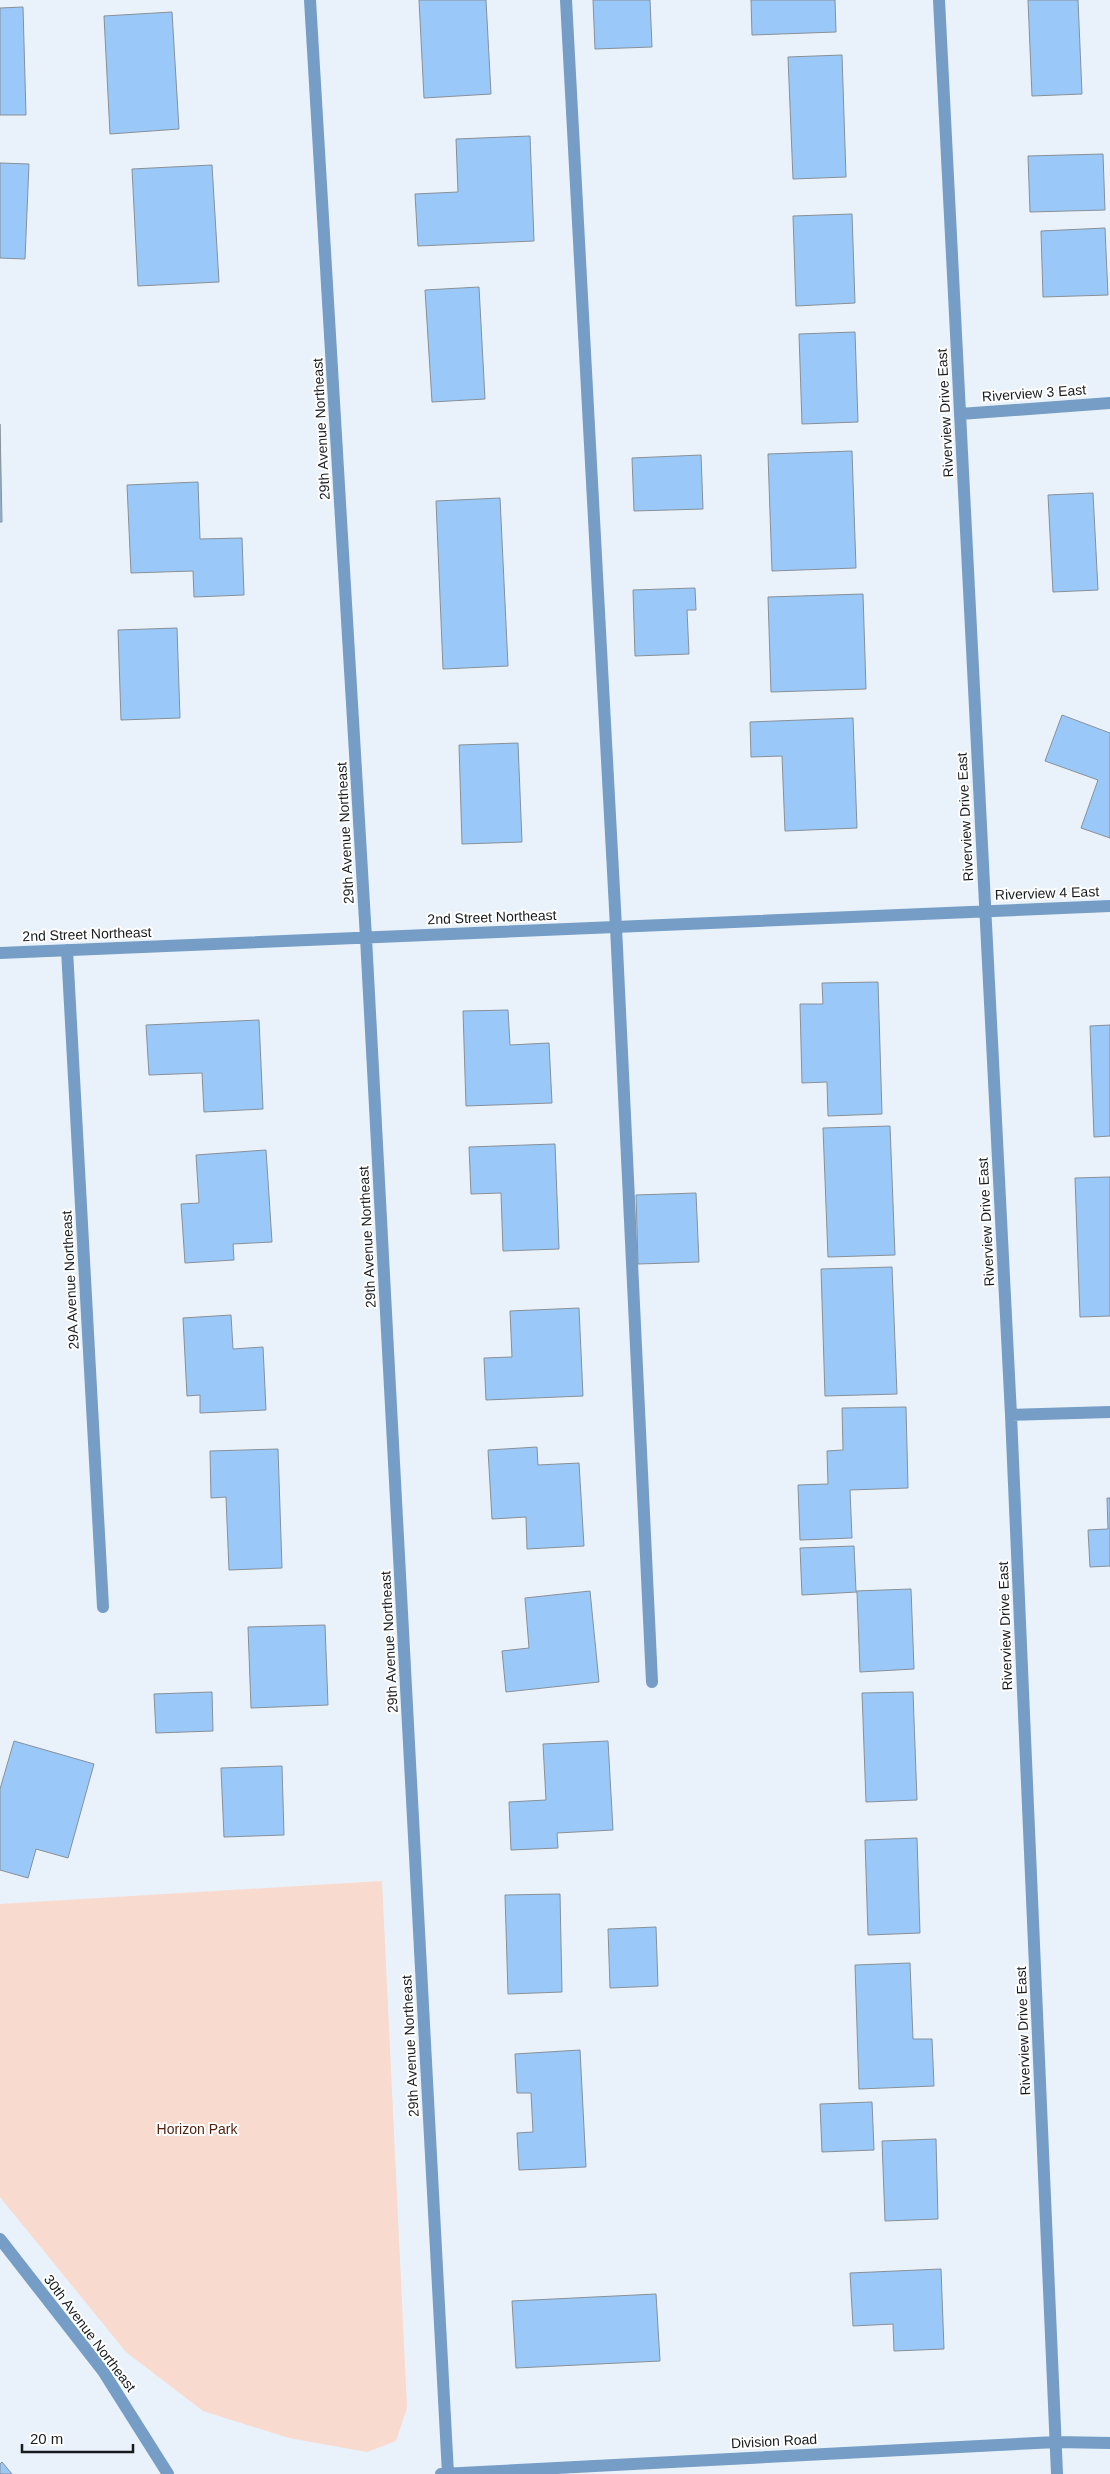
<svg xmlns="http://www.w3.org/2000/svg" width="1110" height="2474" font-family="Arial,sans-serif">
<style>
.green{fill:#f9dace}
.building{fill:#9ac9f9;stroke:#889098}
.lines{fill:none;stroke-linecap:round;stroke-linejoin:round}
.minor{stroke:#759dc5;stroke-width:12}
.labels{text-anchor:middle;stroke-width:4;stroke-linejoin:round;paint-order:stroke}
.street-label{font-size:14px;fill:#191c1f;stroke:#fff}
.park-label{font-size:14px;fill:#511f0b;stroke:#fff}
</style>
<rect width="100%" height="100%" fill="#e9f1fa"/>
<path class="green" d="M382,1881L407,2408L396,2441L367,2452L289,2438L203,2411L126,2352L0,2197V1904Z"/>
<path class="building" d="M419,0H486L491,94L424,98Z
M593,0H650L652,47L595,49Z
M751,0H835L836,32L752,35Z
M1028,0H1078L1082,94L1032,96Z
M23,7L26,115H0V8Z
M172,12L179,129L110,134L104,16Z
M842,55L846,177L793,179L788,57Z
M530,136L534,241L418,246L415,194L458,192L456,139Z
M1103,154L1105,210L1030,212L1028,156Z
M0,163L29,164L25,259L0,258Z
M212,165L219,282L138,286L132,169Z
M852,214L855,303L796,306L793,216Z
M1105,228L1108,295L1043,297L1041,231Z
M479,287L485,399L432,402L425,290Z
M855,332L858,422L802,424L799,334Z
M0,424L2,522H0Z
M852,451L856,568L772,571L768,454Z
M701,455L703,509L634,511L632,458Z
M198,482L200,539L242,538L244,595L194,597L193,571L131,573L127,485Z
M1093,493L1098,590L1053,592L1048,495Z
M500,498L508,666L443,669L436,501Z
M695,588L696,610H687L689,654L635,656L633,590Z
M863,594L866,689L771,692L768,597Z
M177,628L180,718L121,720L118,630Z
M1062,715L1110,733V838L1081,828L1098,780L1045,761Z
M853,718L857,828L785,831L782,756L751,757L750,722Z
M518,743L522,842L462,844L459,745Z
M878,982L882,1114L828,1116L827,1082L802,1083L800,1004H823L822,983Z
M508,1010L510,1045L549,1043L552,1103L466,1106L463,1011Z
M259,1020L263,1109L204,1112L202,1073L149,1075L146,1025Z
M1110,1025V1136L1094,1137L1090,1026Z
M890,1126L895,1255L828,1257L823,1128Z
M555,1144L559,1249L503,1251L501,1193L471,1194L469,1147Z
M266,1150L272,1242L233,1244L234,1260L185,1263L181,1204L199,1203L196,1155Z
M1110,1177V1316L1080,1317L1075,1178Z
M696,1193L699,1262L638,1264L636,1195Z
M892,1267L897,1394L825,1396L821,1269Z
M579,1308L583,1396L486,1400L484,1358L512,1357L510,1311Z
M231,1315L233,1349L263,1347L266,1410L200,1413V1395L187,1396L183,1318Z
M906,1407L908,1488L850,1490L852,1538L800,1540L798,1485L828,1484L827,1451L843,1450L842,1408Z
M537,1447L538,1465L579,1463L584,1546L527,1549L526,1517L492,1519L488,1450Z
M278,1449L282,1568L229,1570L226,1497L211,1498L210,1451Z
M1107,1498H1110V1566L1090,1567L1088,1530L1108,1529Z
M854,1546L856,1591L911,1589L914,1669L860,1672L857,1592L802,1595L800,1548Z
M590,1591L599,1682L506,1692L502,1651L529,1648L525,1598Z
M325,1625L328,1705L251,1708L248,1627Z
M212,1692L213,1731L156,1733L154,1694Z
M913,1692L917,1800L866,1802L862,1693Z
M14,1741L94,1764L68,1858L36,1849L28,1878L0,1870V1789Z
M608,1741L613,1830L557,1833L558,1848L511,1850L509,1802L546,1800L543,1744Z
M282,1766L284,1835L224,1837L221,1768Z
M917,1838L920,1933L868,1935L865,1840Z
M560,1894L562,1992L508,1994L505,1895Z
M656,1927L658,1986L610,1988L608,1929Z
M910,1963L913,2039H932L934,2086L859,2089L855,1965Z
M580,2050L586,2167L519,2170L517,2133L533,2132L531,2093H517L515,2054Z
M872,2102L874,2150L822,2152L820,2104Z
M936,2139L938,2219L885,2221L882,2141Z
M941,2269L944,2349L894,2351L893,2324L853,2326L850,2273Z
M656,2294L660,2361L516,2368L512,2301Z
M2,2462L12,2474H0V2464Z"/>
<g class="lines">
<path class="minor" d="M310,0L366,938L448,2474
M566,0L616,927L652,1682
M939,0L1011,1415L1057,2474
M960,414L1110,403
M67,950L103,1607
M0,953L1110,906
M1011,1415L1110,1412
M0,2239L103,2371L168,2474
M441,2474L1056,2442L1110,2443"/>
</g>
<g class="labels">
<g class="street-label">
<text transform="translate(1034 393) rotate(-4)" y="5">Riverview 3 East</text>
<text transform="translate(945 413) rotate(-93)" y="5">Riverview Drive East</text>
<text transform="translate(321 429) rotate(-93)" y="5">29th Avenue Northeast</text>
<text transform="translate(965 817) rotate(-93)" y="5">Riverview Drive East</text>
<text transform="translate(345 833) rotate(-93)" y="5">29th Avenue Northeast</text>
<text transform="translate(1047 893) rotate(-2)" y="5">Riverview 4 East</text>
<text transform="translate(492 917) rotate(-2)" y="5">2nd Street Northeast</text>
<text transform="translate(87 934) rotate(-2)" y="5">2nd Street Northeast</text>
<text transform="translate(986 1222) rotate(-93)" y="5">Riverview Drive East</text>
<text transform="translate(367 1237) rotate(-93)" y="5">29th Avenue Northeast</text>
<text transform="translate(70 1280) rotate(-93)" y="5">29A Avenue Northeast</text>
<text transform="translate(1005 1626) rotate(-92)" y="5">Riverview Drive East</text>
<text transform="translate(389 1642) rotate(-93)" y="5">29th Avenue Northeast</text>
<text transform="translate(1023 2031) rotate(-92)" y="5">Riverview Drive East</text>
<text transform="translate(410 2046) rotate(-93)" y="5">29th Avenue Northeast</text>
<text transform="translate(90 2333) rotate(53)" y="5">30th Avenue Northeast</text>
<text transform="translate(774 2441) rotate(-3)" y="5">Division Road</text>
</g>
<g class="park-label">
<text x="197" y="2134">Horizon Park</text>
</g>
</g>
<path d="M22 2444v8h111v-8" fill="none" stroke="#191c1f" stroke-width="2.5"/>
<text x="30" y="2444" font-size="15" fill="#191c1f" stroke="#ffffff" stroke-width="4" paint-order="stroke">20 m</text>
</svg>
